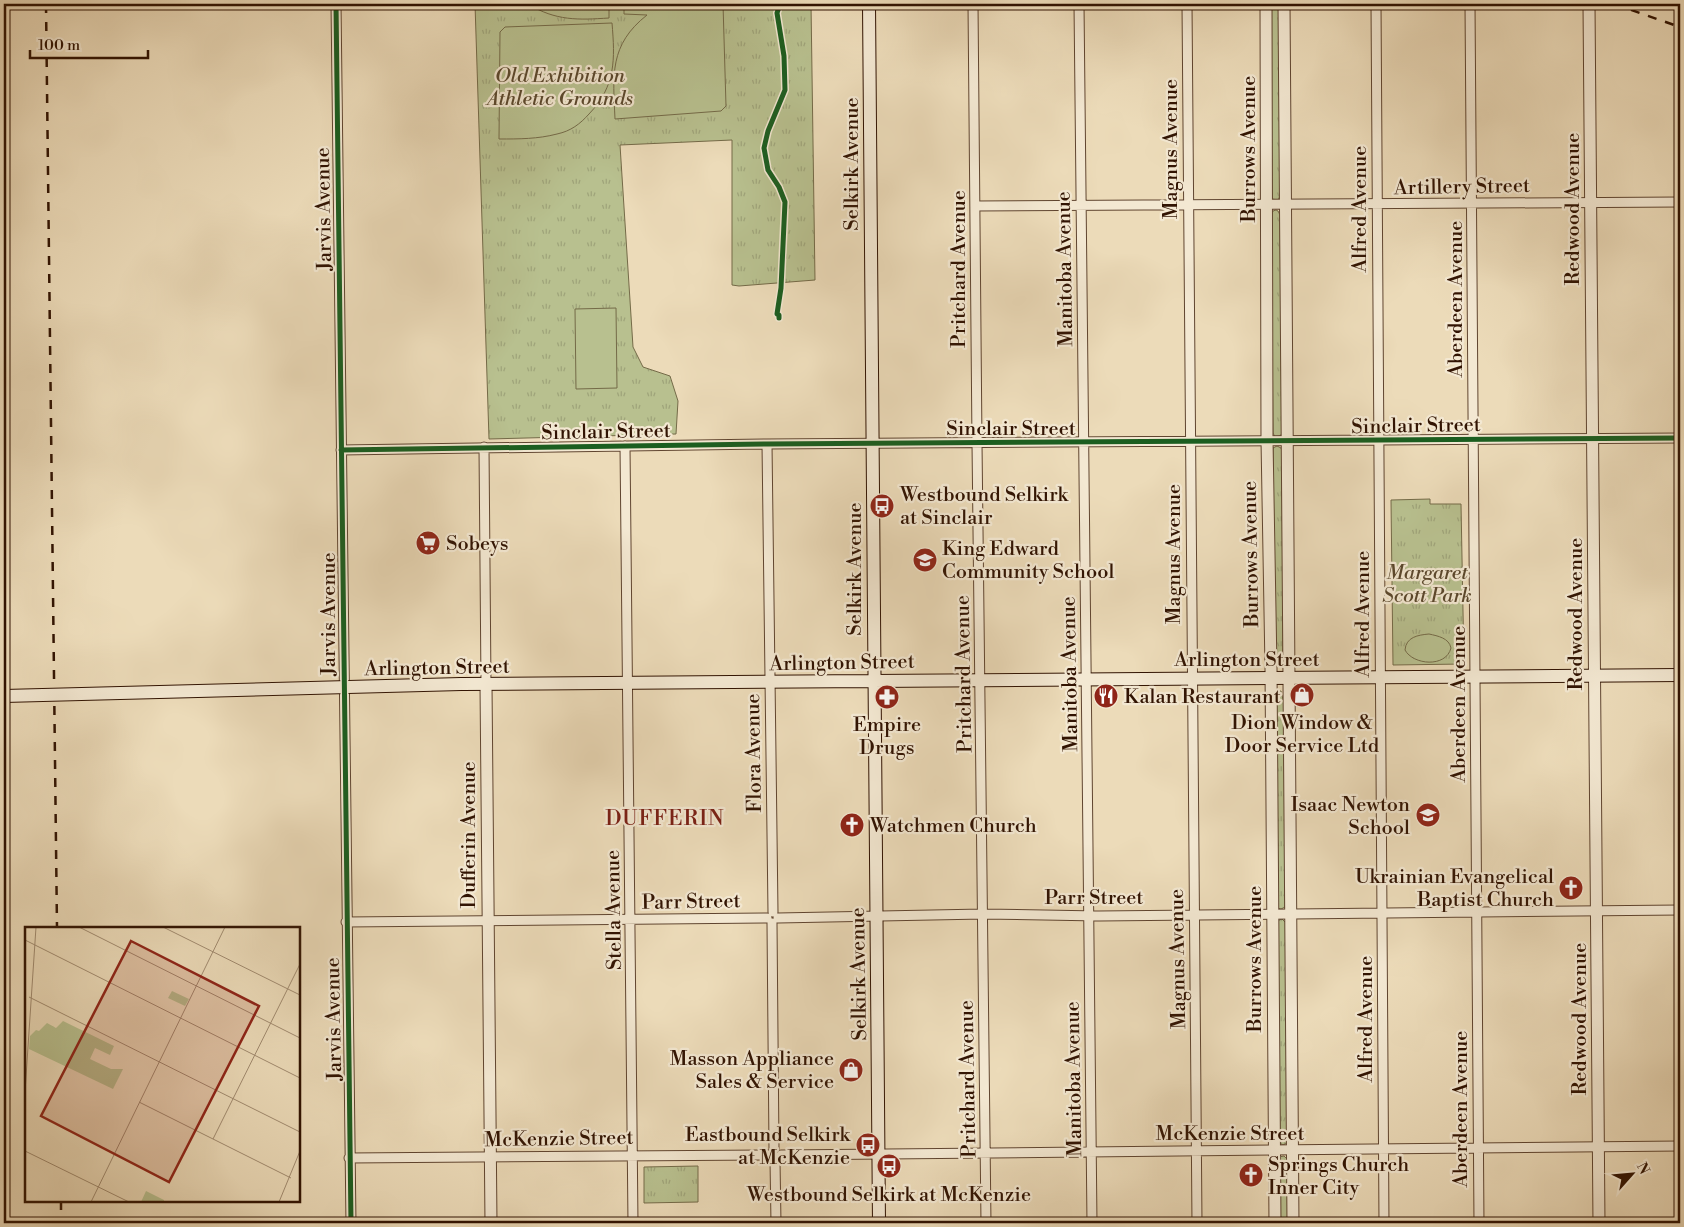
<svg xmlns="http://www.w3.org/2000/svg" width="1684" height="1227" font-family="'Libre Bodoni',serif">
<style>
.grass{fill:url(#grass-tufts);stroke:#746a48}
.pitch{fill:#b8c08f;stroke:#746a48}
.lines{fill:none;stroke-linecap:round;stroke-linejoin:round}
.minor-casing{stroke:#604530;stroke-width:11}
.tertiary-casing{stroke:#604530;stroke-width:13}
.secondary-casing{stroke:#311302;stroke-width:14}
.minor{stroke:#f3e8d2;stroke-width:9}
.tertiary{stroke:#f3e8d2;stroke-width:11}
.secondary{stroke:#f3e8d2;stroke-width:12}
.rail{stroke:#311302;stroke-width:2.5;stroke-dasharray:9 9;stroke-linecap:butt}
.secondary-bridge-casing{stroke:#311302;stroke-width:14;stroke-linecap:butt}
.secondary-bridge{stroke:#f3e8d2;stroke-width:12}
.cycleway-casing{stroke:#f3e8d2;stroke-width:8}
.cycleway{stroke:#1b5e20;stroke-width:5}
.labels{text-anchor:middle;stroke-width:4.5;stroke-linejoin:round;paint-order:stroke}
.park-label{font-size:20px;font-style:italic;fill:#5a472c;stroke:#f3e8d2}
.street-label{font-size:20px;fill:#311302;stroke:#f3e8d2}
.poi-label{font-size:20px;fill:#311302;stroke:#f3e8d2;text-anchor:start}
.neighbourhood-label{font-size:21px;letter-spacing:1px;fill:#7a1f14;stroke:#f3e8d2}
.inset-road{fill:none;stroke:#a18b70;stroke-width:1}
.view{fill:#8f2418;fill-opacity:0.15;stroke:#8f2418;stroke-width:2.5}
.inset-edge{fill:none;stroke:#311302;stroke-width:2.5}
</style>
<defs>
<pattern id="grass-tufts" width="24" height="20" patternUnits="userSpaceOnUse" patternTransform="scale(1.25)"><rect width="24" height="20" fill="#b8c08f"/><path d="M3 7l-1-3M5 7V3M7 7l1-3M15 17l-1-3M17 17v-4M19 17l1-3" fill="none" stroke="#9fa47a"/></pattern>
</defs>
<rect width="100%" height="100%" fill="#ecdbb9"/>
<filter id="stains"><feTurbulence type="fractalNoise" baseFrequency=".004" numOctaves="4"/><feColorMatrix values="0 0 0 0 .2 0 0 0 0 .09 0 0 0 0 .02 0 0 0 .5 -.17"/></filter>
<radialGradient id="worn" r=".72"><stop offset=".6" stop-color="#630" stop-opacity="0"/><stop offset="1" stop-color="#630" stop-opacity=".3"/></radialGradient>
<path class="grass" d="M475,4H811L815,280L739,286L732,285V140L620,145L633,347L643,367L670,376L678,401L676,434L489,439Z
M1270,4H1279L1280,196L1278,200L1272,199Z
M1276,210L1278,211L1280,215L1282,433L1280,436L1275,437L1273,433L1271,215L1273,211Z
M1277,446L1281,448L1282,451L1283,648L1281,664H1278L1274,648L1273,451V448Z
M1430,499V504H1461L1464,664L1393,665L1391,500Z
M1277,691H1281L1284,704L1285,904V907L1281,909L1278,908L1276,698Z
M1282,919L1286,923L1287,1143L1283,1145L1279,1143L1277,921Z
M1284,1156L1287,1159L1288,1223H1279V1157Z
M698,1166V1202L644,1203V1167Z"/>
<path class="pitch" d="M528,4H609V18C578,20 556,21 528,4Z
M624,4H723L726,106L721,111L615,119C613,75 609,45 647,15L624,14Z
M612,23C615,59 616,86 589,114C580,124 571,131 557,134C538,139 519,139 499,139L500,32L505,27Z
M616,308L617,388L576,389L575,309Z
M1429,634C1438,636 1449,638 1451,648C1446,668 1413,665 1405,650C1406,637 1418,635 1429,634Z"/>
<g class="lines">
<defs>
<path id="minor" d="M336,4L351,1223
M973,4L977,443L986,1223
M1079,4L1092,1223
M1187,4L1197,1223
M1376,4L1384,1223
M1470,4L1479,1223
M975,206L1680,202
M767,444L773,912
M625,446L633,1223
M484,447L486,685
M341,450L767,444L1680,438
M778,918L983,914L1099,916L1680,910
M346,922L767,918
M772,923L774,1149
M781,1155L1680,1146
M349,1158L768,1155
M775,1161L776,1223"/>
<path id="tertiary" d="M1266,4L1267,440L1271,668L1275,1223
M1284,4L1293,1223
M1589,4L1599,1223
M486,685L491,1223"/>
<path id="secondary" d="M869,4L879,1223
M461,684L1680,675"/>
</defs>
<use href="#minor" class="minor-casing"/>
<use href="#tertiary" class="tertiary-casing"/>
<use href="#secondary" class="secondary-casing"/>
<use href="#minor" class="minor"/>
<use href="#tertiary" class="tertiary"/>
<use href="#secondary" class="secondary"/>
<path class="rail" d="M46,4L57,928
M1614,4L1680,27
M61,1201V1223"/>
<defs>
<path id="secondary-bridge" d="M4,696L461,684"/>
</defs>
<use href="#secondary-bridge" class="secondary-bridge-casing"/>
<use href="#secondary-bridge" class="secondary-bridge"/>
<defs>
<path id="cycleway" d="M336,4L351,1223
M779,318V315L777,314L781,288L785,202L779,187L768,170L764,148L768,131L785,90L784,56L777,13L780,4
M341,450L767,444L1680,438"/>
</defs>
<use href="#cycleway" class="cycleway-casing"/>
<use href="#cycleway" class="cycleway"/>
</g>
<defs>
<symbol id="bus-disc" viewBox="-11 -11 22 22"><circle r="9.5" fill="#8f2418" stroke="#f3e8d2"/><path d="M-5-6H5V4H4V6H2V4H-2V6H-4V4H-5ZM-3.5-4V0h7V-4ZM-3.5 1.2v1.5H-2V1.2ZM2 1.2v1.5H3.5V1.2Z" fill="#fff"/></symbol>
<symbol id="supermarket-disc" viewBox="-11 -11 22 22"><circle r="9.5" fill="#8f2418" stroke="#f3e8d2"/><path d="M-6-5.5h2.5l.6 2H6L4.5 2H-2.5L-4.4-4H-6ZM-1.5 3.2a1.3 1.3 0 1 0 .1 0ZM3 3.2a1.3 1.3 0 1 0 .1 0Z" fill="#fff"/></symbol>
<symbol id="school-disc" viewBox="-11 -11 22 22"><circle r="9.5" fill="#8f2418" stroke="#f3e8d2"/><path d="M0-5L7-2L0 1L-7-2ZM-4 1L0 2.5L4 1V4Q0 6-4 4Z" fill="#fff"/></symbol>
<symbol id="shop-disc" viewBox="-11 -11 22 22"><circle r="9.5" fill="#8f2418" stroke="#f3e8d2"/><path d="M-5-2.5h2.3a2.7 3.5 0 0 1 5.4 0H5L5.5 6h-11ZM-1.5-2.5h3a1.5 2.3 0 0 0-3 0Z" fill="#fff"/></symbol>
<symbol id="restaurant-disc" viewBox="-11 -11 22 22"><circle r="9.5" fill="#8f2418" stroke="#f3e8d2"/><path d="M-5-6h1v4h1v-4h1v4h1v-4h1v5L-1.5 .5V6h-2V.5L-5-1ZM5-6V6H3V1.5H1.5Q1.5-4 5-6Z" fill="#fff"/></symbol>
<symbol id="pharmacy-disc" viewBox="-11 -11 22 22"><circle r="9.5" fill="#8f2418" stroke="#f3e8d2"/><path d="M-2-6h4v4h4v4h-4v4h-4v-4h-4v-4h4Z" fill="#fff"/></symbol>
<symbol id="church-disc" viewBox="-11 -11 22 22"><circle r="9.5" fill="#8f2418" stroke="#f3e8d2"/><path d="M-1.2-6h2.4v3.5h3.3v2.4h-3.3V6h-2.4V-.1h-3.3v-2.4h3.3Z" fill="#fff"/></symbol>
</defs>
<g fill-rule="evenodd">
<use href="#bus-disc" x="868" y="492" width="28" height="28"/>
<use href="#supermarket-disc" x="414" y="529" width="28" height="28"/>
<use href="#school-disc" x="911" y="546" width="28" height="28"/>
<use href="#shop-disc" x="1288" y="681" width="28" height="28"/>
<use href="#restaurant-disc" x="1092" y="682" width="28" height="28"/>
<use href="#pharmacy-disc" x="873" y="683" width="28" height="28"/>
<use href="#school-disc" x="1414" y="801" width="28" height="28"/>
<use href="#church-disc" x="838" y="811" width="28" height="28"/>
<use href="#church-disc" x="1557" y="874" width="28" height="28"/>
<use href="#shop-disc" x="837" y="1056" width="28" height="28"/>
<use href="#bus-disc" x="854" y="1131" width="28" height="28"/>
<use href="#bus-disc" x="875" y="1152" width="28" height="28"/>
<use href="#church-disc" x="1237" y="1161" width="28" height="28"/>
</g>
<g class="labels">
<g class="park-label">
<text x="560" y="82">Old Exhibition<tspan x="560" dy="23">Athletic Grounds</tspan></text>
<text x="1427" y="579">Margaret<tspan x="1427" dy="23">Scott Park</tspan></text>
</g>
<g class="street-label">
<text transform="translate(1170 149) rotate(-90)" y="7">Magnus Avenue</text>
<text transform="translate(1248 149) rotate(-90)" y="7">Burrows Avenue</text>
<text transform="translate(851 164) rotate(-90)" y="7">Selkirk Avenue</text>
<text transform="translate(1462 186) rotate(-1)" y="7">Artillery Street</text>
<text transform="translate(323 209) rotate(-91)" y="7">Jarvis Avenue</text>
<text transform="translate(1359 209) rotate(-90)" y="7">Alfred Avenue</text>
<text transform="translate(1572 209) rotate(-90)" y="7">Redwood Avenue</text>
<text transform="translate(958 269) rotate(-90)" y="7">Pritchard Avenue</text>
<text transform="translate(1064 269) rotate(-91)" y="7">Manitoba Avenue</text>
<text transform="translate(1455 299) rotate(-90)" y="7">Aberdeen Avenue</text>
<text transform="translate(1416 425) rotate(-1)" y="7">Sinclair Street</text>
<text x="1011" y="435">Sinclair Street</text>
<text transform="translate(606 431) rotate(-1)" y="7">Sinclair Street</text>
<text transform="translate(1173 554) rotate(-90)" y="7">Magnus Avenue</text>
<text transform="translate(1250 554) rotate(-91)" y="7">Burrows Avenue</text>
<text transform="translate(854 569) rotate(-90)" y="7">Selkirk Avenue</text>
<text transform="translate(328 614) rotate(-90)" y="7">Jarvis Avenue</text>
<text transform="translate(1362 614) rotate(-90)" y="7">Alfred Avenue</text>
<text transform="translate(1575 614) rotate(-90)" y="7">Redwood Avenue</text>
<text x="1247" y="666">Arlington Street</text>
<text transform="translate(842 662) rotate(-1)" y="7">Arlington Street</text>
<text transform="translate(437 667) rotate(-1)" y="7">Arlington Street</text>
<text transform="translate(963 674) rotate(-91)" y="7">Pritchard Avenue</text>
<text transform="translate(1069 674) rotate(-91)" y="7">Manitoba Avenue</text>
<text transform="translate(1458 704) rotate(-90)" y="7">Aberdeen Avenue</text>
<text transform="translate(753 753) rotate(-91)" y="7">Flora Avenue</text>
<text transform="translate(468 835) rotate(-90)" y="7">Dufferin Avenue</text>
<text x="1094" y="904">Parr Street</text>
<text transform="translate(691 901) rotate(-1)" y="7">Parr Street</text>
<text transform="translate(613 910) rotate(-91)" y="7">Stella Avenue</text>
<text transform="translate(1177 959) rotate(-91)" y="7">Magnus Avenue</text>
<text transform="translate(1254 959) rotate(-90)" y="7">Burrows Avenue</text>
<text transform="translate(858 974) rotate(-91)" y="7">Selkirk Avenue</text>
<text transform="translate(333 1019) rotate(-91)" y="7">Jarvis Avenue</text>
<text transform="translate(1365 1019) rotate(-90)" y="7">Alfred Avenue</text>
<text transform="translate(1579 1019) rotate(-90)" y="7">Redwood Avenue</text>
<text transform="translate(967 1079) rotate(-91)" y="7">Pritchard Avenue</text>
<text transform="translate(1073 1079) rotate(-91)" y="7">Manitoba Avenue</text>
<text transform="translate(1460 1109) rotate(-90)" y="7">Aberdeen Avenue</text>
<text x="1230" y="1140">McKenzie Street</text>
<text transform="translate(559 1138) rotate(-1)" y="7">McKenzie Street</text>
</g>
<g class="poi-label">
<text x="900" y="501">Westbound Selkirk<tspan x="900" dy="23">at Sinclair</tspan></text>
<text x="446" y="550">Sobeys</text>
<text x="942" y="555">King Edward<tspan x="942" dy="23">Community School</tspan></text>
<text x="1124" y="703">Kalan Restaurant</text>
<text x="1302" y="729" text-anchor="middle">Dion Window &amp;<tspan x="1302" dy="23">Door Service Ltd</tspan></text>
<text x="887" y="731" text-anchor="middle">Empire<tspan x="887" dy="23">Drugs</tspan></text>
<text x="1410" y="811" text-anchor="end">Isaac Newton<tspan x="1410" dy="23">School</tspan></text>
<text x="870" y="832">Watchmen Church</text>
<text x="1554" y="883" text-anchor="end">Ukrainian Evangelical<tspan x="1554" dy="23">Baptist Church</tspan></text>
<text x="834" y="1065" text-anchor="end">Masson Appliance<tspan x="834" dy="23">Sales &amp; Service</tspan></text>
<text x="850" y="1141" text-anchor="end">Eastbound Selkirk<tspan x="850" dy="23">at McKenzie</tspan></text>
<text x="1268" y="1171">Springs Church<tspan x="1268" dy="23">Inner City</tspan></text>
<text x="889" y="1201" text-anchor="middle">Westbound Selkirk at McKenzie</text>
</g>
<g class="neighbourhood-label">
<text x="665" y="825">DUFFERIN</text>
</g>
</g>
<g transform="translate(25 927)">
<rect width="275" height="275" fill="#ecdbb9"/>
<path d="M147,64L164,72L160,79L143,71ZM38,94L89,119L85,128L70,121L65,132L86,142H98L88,162L4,122L5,109L11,103L14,104L22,96L31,101ZM121,264L139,273V275H116Z" fill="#b8c08f"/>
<path d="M22,97L29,100L21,117L14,114ZM36,104L66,119L61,132L58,130L60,137L58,145L46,139L49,132L42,136L33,133L39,122L54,128L52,123L40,120L43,109L37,119L26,113ZM22 123a7 7 0 1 1 14 0a7 7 0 1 1-14 0Z" fill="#b8c08f"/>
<path class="inset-road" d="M54,0L275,111M138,0L275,68M0,13L275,151M4,70L275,205M0,165L11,0M114,175L188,212M0,224L104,275M266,251L188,212L275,37M66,275L200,0M254,275L275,224"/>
<path class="view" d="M106,14L234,79L144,255L16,189Z"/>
<rect width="275" height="275" class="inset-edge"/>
</g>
<rect width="1684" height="1227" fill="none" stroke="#ecdbb9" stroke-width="20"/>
<rect x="5" y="5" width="1674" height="1217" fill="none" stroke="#311302" stroke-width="2.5"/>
<rect x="10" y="10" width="1664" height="1207" fill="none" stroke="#311302"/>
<g transform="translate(1632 1174) rotate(63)" stroke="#f3e8d2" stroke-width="4" paint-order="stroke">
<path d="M0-4L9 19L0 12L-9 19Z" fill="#311302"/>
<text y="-8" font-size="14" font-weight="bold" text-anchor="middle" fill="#311302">N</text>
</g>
<path d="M30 50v8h118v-8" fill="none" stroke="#311302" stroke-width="2.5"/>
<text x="38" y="50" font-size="15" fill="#311302" stroke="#f3e8d2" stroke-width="4" paint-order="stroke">100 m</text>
<rect width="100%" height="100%" filter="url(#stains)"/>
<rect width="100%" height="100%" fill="url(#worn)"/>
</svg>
